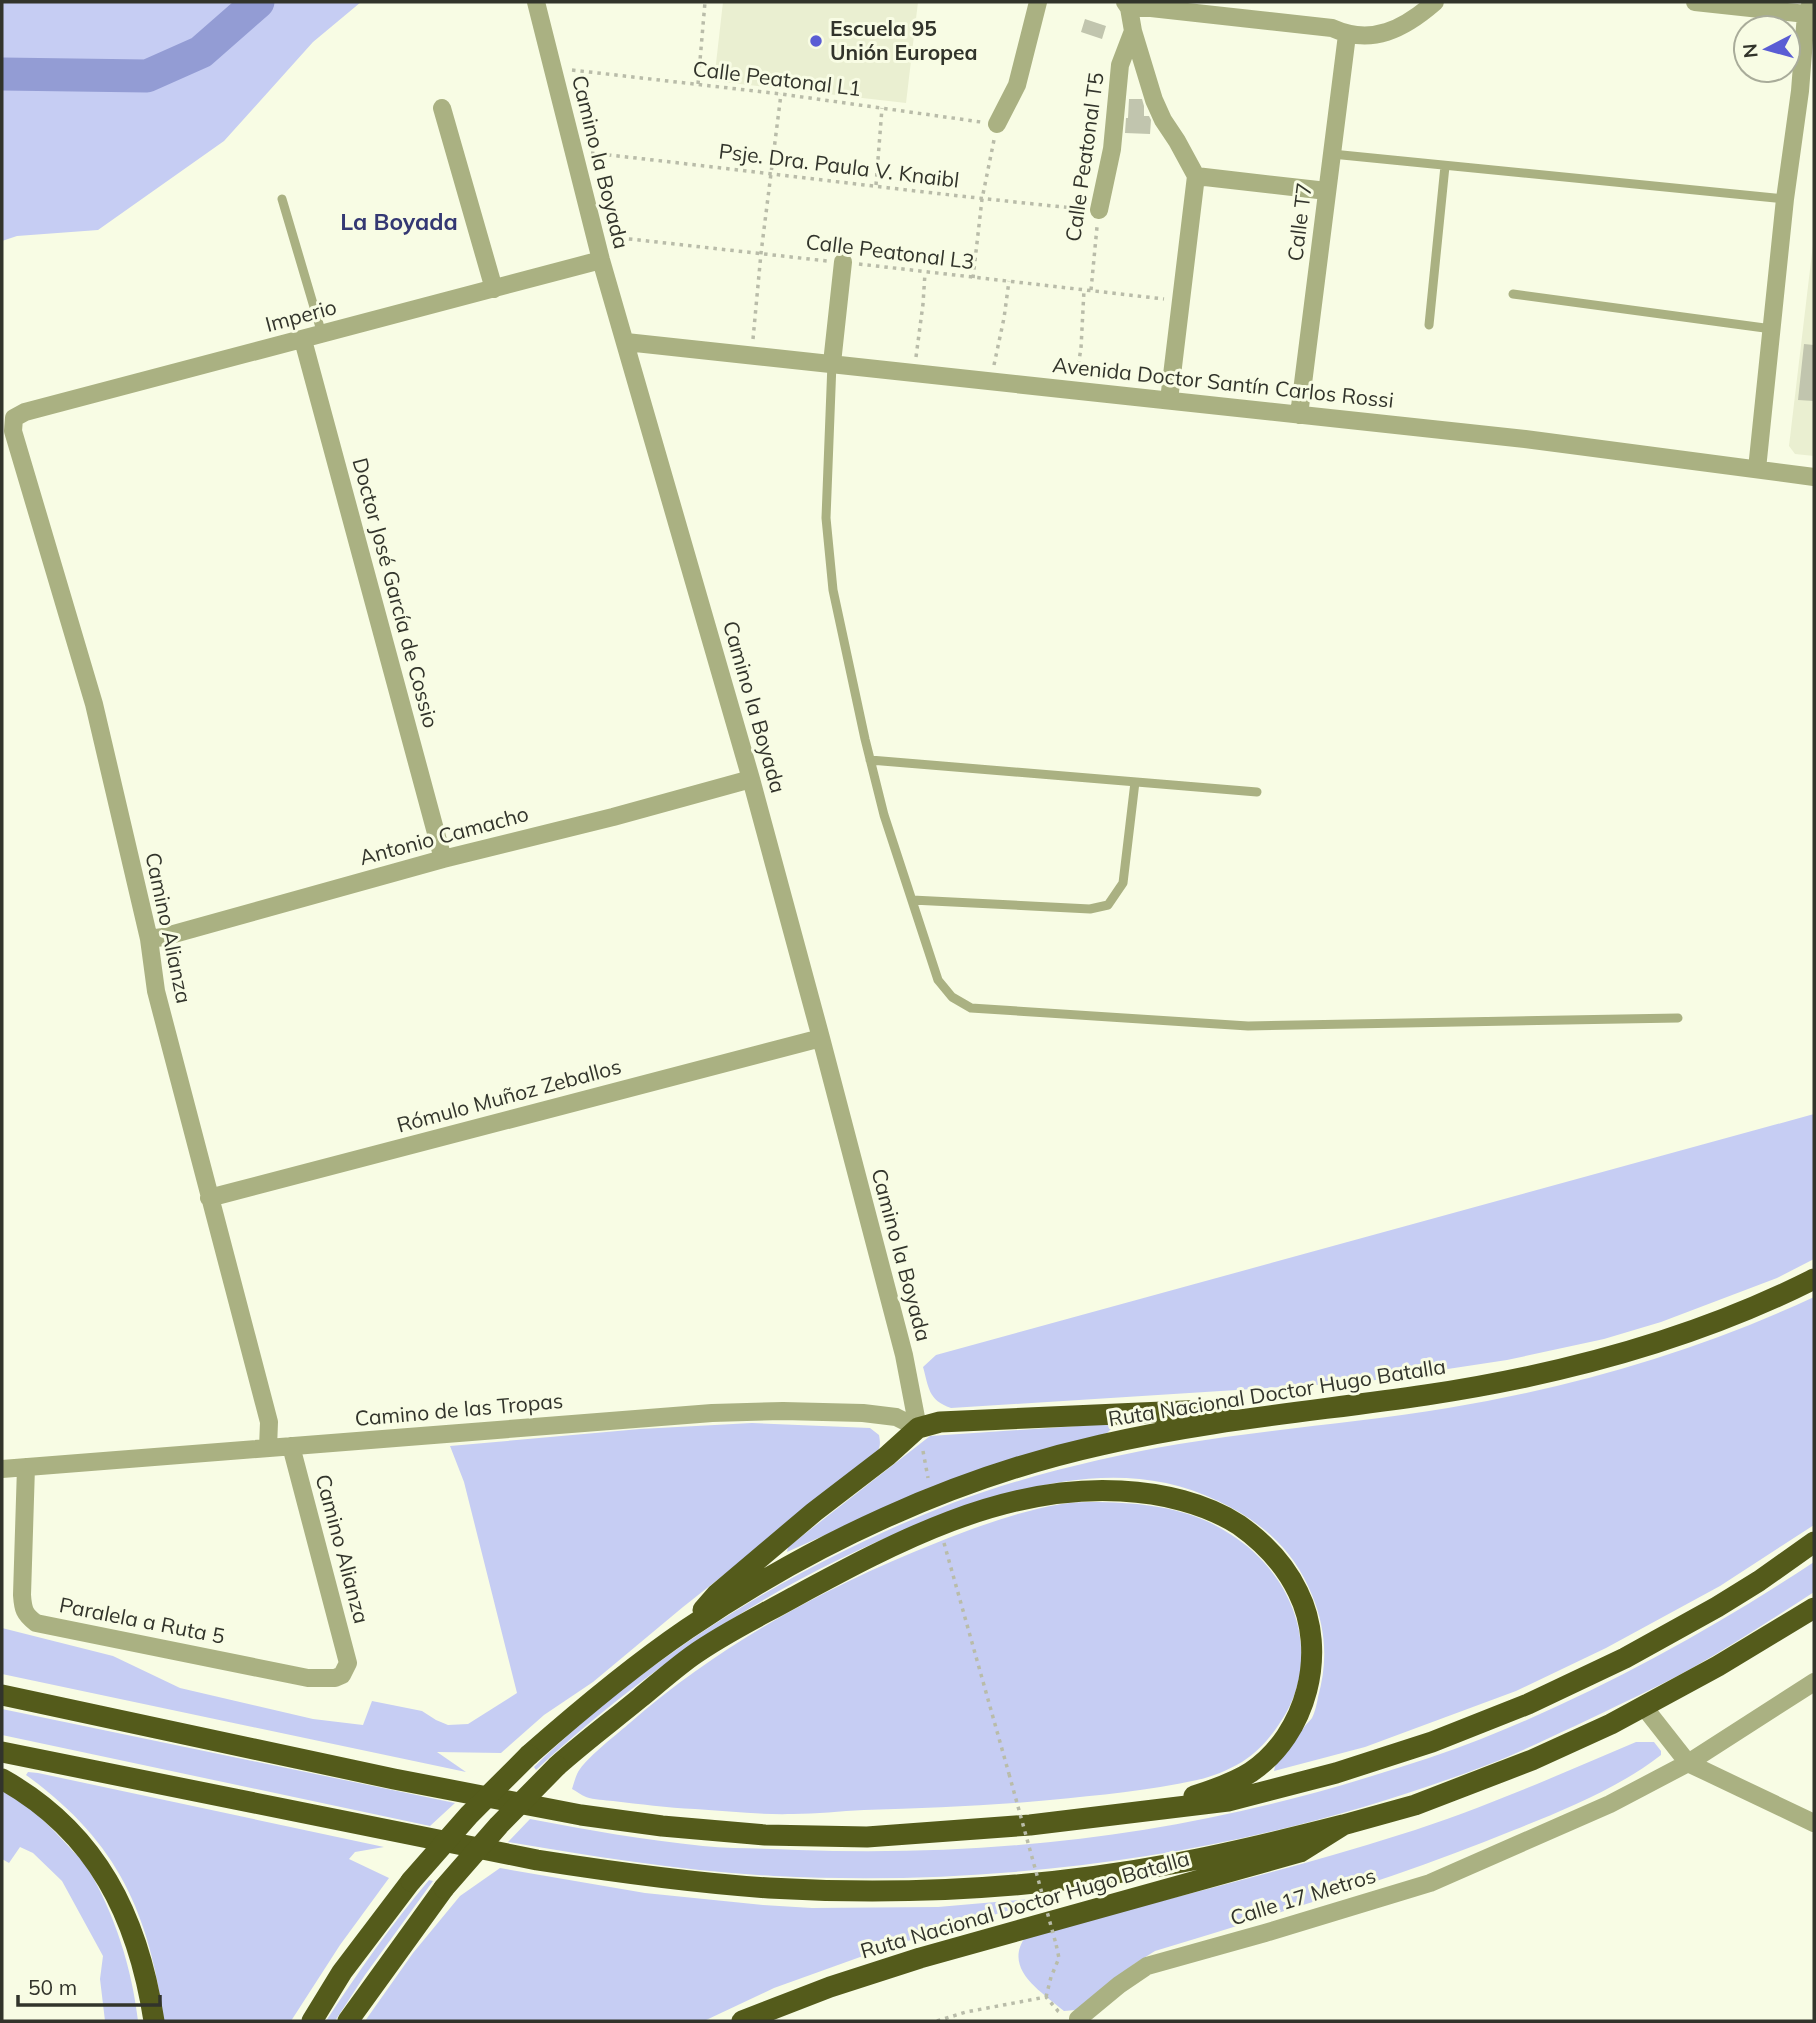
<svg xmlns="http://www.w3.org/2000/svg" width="1816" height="2023" font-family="Mulish,sans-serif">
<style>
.built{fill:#eaefd1}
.green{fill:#c6cdf3}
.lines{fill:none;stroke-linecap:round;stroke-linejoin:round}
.river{stroke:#939cd4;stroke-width:33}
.building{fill:#c1c5ae}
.path{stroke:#b9bca9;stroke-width:3.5;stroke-dasharray:3.5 5;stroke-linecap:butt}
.lane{stroke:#aab182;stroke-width:9}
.street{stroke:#aab182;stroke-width:18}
.highway{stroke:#545b1b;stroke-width:21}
.path-bridge{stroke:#b9bca9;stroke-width:3.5;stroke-dasharray:3.5 5;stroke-linecap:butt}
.highway-bridge{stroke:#545b1b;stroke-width:21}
.poi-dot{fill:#5a5dd4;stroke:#f8fce4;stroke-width:2.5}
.labels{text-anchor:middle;stroke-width:6;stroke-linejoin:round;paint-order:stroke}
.poi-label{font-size:21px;font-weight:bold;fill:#32342b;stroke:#f8fce4;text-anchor:start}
.street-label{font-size:21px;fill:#32342b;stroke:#f8fce4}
.neighbourhood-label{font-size:23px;font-weight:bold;fill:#343873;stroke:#f8fce4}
</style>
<rect width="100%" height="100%" fill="#f8fce4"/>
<path class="built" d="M723,2H918L906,103L714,81Z
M1814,236V456L1795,454L1789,446Z"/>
<path class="green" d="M2,2H252L255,5L260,2H361L313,42L224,141L98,230L17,236L2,241Z
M1814,1114V1259L1777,1278L1661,1322L1604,1339L1507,1360L1362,1382L951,1408C928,1400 929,1388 923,1367L936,1355Z
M1814,1297V1525L1720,1586L1606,1648L1516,1691L1365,1747L1274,1771L1275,1766C1287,1753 1295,1740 1305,1726C1307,1723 1310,1721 1312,1718C1315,1712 1317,1703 1318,1697C1328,1662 1326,1629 1312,1595C1294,1550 1261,1521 1218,1501C1133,1460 1043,1480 958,1510C801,1564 658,1657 536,1770L534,1767C651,1653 797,1564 950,1504C1021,1477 1103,1457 1179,1444C1268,1429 1359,1423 1448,1408C1575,1387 1698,1351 1814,1297Z
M752,1423L870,1428L879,1435C881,1445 880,1449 874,1456L683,1607L593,1682L544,1715L501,1753L437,1752L466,1772L2,1674V1628L113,1656L180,1688L313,1719L363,1725L372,1701L422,1711L436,1720L448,1725L468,1724L517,1693L464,1482L450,1446L640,1429Z
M1107,1424L1111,1425V1429L1107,1433L874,1513L787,1552L788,1547L930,1436Z
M1099,1502C1145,1503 1191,1508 1230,1534C1291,1572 1322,1648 1286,1713C1275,1732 1261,1750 1242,1762C1228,1770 1212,1777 1197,1780C1148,1791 1099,1795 1050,1800C988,1806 926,1808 864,1810C840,1811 817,1814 793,1814C760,1815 727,1811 695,1809C667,1808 640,1804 613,1801C605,1800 594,1800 586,1797C581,1795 576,1791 572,1789C574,1783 576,1774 580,1769C590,1755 617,1734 631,1722C719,1645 827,1586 936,1543C976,1527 1019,1511 1062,1504C1074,1502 1087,1502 1099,1502Z
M1814,1562V1592C1774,1618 1734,1644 1692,1668C1654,1689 1614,1707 1575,1726C1546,1739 1517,1754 1487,1765C1261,1852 1015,1888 774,1876C684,1871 596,1857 508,1842L530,1819C587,1830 645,1840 703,1846C734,1849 766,1848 798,1850C996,1857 1182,1835 1372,1776C1408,1765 1445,1753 1481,1739C1597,1693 1710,1631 1814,1562Z
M2,1709L455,1803L430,1826L2,1735Z
M1636,1742H1654L1661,1751V1755C1617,1789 1564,1810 1514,1830C1397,1878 1275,1914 1155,1951L1134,1964L1076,2010L1064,2011C1041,1991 1002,1969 1026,1936C1150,1903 1276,1874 1399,1835C1480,1810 1558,1775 1636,1742Z
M28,1772L38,1773L384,1847L355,1852L349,1859L389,1878L340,1945L291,2021H164C149,1911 117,1841 26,1775Z
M2,1790C29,1804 50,1826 71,1849C76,1855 84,1861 88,1869C115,1914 132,1969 138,2021H105L100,1979L103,1956L62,1881L33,1853L20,1847L9,1863L2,1859Z
M500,1868L645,1893L763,1905L812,1908L938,1907L1053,1897L888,1947L774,1988L704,2021H365L413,1953L460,1896Z
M429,1880L433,1881L365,1975L335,2021H326C358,1972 391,1925 429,1880Z"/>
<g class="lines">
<path class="river" d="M2,74L147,76L201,52L258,2"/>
</g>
<path class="building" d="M1085,19L1106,26L1102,39L1081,32Z
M1129,99H1142L1144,106V116H1149L1151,120L1150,134L1125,133L1126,118H1128Z
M1804,344L1814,345V401L1798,400Z"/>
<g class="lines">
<path class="path" d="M572,70L781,94L981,122
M698,84L705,2
M591,153C755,171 919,193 1084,209
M876,185L882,108
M612,237L827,261
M859,264L1164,299
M973,278L982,199L994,140
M1091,290L1097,227
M753,339L761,253L781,94
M916,357L923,304L925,273
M994,365L1004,318L1009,281
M1077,373L1081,348L1084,290
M923,1451L928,1478
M944,1543L1009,1774
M1046,1997L1051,1977L1059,1958L1056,1944
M937,2021L966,2012L1046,1997L1058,2011L1061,2013"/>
<path class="lane" d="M1332,154L1785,199
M282,199L322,334
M1513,294L1772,329
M1429,325L1445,166
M832,363L826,518L833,590L865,739L884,815L938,980L952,997L971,1008L1248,1026L1678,1018
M870,760L1257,792
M912,900L1090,909L1108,905L1123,883L1135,782"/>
<path class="street" d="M536,2L601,260L751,779L821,1038L904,1355L918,1428
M1125,2L1129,8L1133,31L1154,100L1163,120L1177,141L1196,176L1169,400
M1695,2L1806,14
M1129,8H1151L1332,28C1372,46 1404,29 1435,2
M442,108L494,289
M997,124L1017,85L1038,2
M1196,176L1327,191
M1099,210L1112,149L1120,65L1133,31
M303,340L443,859
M626,342L1525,439L1814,477
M832,363L843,262
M1299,415L1347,35
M1757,469L1785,199L1800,91L1806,14L1812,2
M149,939L163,937L443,859L613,817L751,779
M209,1198L821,1038
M268,1448L269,1422L156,991L149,939L94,704L13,431L14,418L25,412L601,260
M26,1467L22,1595C23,1609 24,1614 36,1623L308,1678H335L342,1675L348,1663L291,1446
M2,1469L712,1413L783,1411L863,1413L896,1417L918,1428
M1644,1707L1688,1763L1814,1823
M1078,2021V2019L1119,1985L1147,1966L1265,1933L1430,1883L1610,1804L1688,1763L1814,1682"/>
<path class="highway" d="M703,1610L717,1594L814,1512L887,1456L918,1428L940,1422L1207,1410L1225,1414
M2,1695L394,1779L581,1815L662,1826L765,1835L867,1837L1030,1825L1228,1801L1336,1773L1432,1742L1528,1704L1625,1658L1717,1607L1759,1581L1814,1542
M2,1752L537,1860C614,1872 691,1883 769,1888C905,1896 1044,1888 1177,1863C1233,1853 1288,1839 1343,1825
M529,1755C579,1711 631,1667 687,1629C812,1544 953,1478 1101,1445C1208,1420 1318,1411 1426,1395C1560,1375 1693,1340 1814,1279
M557,1766C584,1742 612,1721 640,1698C657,1684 674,1669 692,1656C724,1633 760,1616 794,1597C894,1543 1003,1484 1121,1491C1161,1493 1205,1503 1239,1525C1263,1542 1285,1565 1298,1592C1328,1652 1307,1734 1251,1772C1234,1783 1213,1790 1194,1796
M2,1779C97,1832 138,1917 154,2021
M312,2021L342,1972L411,1881
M348,2021L444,1888
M742,2021L830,1987L920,1958L1300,1852L1343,1825L1415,1805L1532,1760L1611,1724L1718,1666L1814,1608"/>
<path class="path-bridge" d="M1009,1774L1056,1944"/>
<path class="highway-bridge" d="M411,1881L469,1815L529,1755
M444,1888L499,1825L557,1766"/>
</g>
<circle class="poi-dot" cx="816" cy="41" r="7"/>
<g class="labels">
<g class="poi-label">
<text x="830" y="36">Escuela 95<tspan x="830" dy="24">Unión Europea</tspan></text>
</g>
<g class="street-label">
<text transform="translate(777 79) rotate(7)" y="7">Calle Peatonal L1</text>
<text transform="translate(1085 157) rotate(-82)" y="7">Calle Peatonal T5</text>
<text transform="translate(600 162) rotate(76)" y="7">Camino la Boyada</text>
<text transform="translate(839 166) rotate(7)" y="7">Psje. Dra. Paula V. Knaibl</text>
<text transform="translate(1300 222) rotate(-83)" y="7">Calle T7</text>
<text transform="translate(890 252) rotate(7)" y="7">Calle Peatonal L3</text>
<text transform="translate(301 316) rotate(-15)" y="7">Imperio</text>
<text transform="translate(1223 383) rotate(6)" y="7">Avenida Doctor Santín Carlos Rossi</text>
<text transform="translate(395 593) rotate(75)" y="7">Doctor José García de Cossio</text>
<text transform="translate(754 707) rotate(74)" y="7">Camino la Boyada</text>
<text transform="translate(444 836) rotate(-15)" y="7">Antonio Camacho</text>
<text transform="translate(168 928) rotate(78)" y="7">Camino Alianza</text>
<text transform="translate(509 1096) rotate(-15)" y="7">Rómulo Muñoz Zeballos</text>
<text transform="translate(901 1255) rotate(75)" y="7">Camino la Boyada</text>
<text transform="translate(1277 1393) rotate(-9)" y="7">Ruta Nacional Doctor Hugo Batalla</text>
<text transform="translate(459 1410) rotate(-5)" y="7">Camino de las Tropas</text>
<text transform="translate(342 1549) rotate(75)" y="7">Camino Alianza</text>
<text transform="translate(142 1621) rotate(11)" y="7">Paralela a Ruta 5</text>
<text transform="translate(1303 1897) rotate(-17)" y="7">Calle 17 Metros</text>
<text transform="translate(1025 1905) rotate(-16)" y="7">Ruta Nacional Doctor Hugo Batalla</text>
</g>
<g class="neighbourhood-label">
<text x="399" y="230">La Boyada</text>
</g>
</g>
<rect width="1816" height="2023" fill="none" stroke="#32342b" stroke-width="7"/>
<g transform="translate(1767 49) rotate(264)"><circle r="33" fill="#f8fce4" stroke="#a9ac9a" stroke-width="2"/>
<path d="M0-5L12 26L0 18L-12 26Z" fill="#5a5dd4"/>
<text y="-10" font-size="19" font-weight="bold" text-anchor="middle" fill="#32342b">N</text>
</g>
<path d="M18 1995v10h142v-10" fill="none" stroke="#32342b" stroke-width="3.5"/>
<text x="28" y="1995" font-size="21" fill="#32342b" stroke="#f8fce4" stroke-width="5" paint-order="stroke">50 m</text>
</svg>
